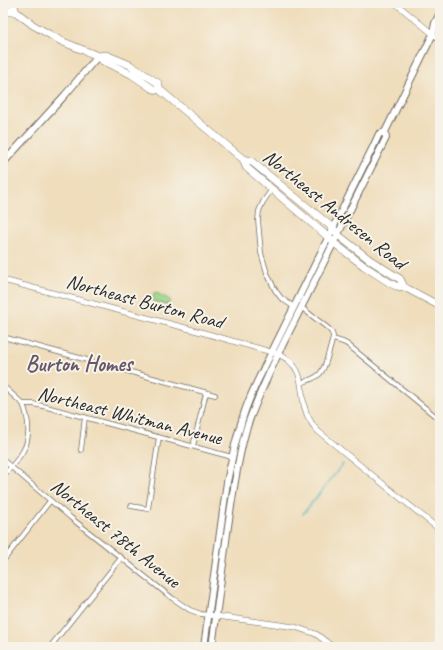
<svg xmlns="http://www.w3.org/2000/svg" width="443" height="650" font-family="Caveat,sans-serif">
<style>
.green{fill:#99d88d;stroke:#62825c}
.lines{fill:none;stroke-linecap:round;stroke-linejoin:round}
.stream{stroke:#43b2be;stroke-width:1.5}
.minor-casing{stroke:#70695d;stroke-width:5.5}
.tertiary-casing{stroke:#70695d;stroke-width:6}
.secondary-casing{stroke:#70695d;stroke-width:8}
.primary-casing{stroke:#70695d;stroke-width:8}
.minor{stroke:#fff;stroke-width:4}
.tertiary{stroke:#fff;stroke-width:5}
.secondary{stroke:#fff;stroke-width:6}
.primary{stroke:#fff;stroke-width:7}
.labels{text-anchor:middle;stroke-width:4;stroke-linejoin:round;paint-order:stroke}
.street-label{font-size:20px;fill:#2b2b2b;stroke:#f7f3e8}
.quarter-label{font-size:22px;font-weight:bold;fill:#665769;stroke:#f7f3e8}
</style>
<rect width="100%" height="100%" fill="#f7f3e8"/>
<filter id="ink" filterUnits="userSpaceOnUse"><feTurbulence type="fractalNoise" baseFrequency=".025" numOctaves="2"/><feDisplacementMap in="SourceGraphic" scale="8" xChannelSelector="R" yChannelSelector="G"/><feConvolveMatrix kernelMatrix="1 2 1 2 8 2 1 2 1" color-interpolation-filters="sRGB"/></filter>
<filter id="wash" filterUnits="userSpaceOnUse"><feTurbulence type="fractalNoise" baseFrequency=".012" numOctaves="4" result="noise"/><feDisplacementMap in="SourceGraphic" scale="16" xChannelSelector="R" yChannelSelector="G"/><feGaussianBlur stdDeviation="0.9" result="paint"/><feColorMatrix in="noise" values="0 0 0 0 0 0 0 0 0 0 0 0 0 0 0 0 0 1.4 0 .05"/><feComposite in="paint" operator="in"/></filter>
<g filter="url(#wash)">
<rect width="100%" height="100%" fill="#efddbb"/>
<path class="green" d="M155,292L170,300L168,305L152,301L151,300Z"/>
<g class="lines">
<path class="stream" d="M303,514L343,464"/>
</g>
</g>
<g filter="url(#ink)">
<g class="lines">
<defs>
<path id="minor" d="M433,34L440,40
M272,189L263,202L259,211L258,220L261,253L267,273L275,290L281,298L294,307
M3,337L215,395
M333,339L343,342L347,344L440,420
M301,383C320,377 323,374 328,355C330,349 332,342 333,336L332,333L329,329L302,308
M3,386L23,404H33L43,406L232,457
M193,446L206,393
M81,450L85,417
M3,460L71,518L172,598L190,610L201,614L209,615
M3,476C10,468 18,460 23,451C31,437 29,419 23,404
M131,506L148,509L159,437
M3,561L50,501
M50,647L121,558"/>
<path id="tertiary" d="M395,3L433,34
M3,280L201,332L278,354C313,370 294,397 311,422C313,426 316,429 319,432L440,530
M209,615L295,627L316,634L333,647"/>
<path id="secondary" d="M3,163L65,95L98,56
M204,647L227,482C231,464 234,445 240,427C244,411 250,397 257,382L373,147L379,134L385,132
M212,647C217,607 223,566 228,526C233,494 237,461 246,430C254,404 267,379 278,354L386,138L385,132L433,34L435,23L440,13"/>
<path id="primary" d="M11,3L14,6L16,12L33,25L61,41L98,56L103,61L131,74L153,89L160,90
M3,6L10,12H16
M98,56L106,55L130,65L158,83L160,90L243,159L246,167L328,237L334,243L364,266L390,283L396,286L404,287L440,306
M243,159L251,161L333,228L338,235L370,260L400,279L404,287"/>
</defs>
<use href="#minor" class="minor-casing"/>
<use href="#tertiary" class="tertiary-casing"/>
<use href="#secondary" class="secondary-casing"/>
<use href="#primary" class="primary-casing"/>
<use href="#minor" class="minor"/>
<use href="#tertiary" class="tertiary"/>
<use href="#secondary" class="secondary"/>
<use href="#primary" class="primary"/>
</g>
</g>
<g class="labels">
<g class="street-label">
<text transform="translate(335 209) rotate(39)" y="7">Northeast Andresen Road</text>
<text transform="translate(145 301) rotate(15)" y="7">Northeast Burton Road</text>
<text transform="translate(130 415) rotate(14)" y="7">Northeast Whitman Avenue</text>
<text transform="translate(116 533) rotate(39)" y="7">Northeast 78th Avenue</text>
</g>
<g class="quarter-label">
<text x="79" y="371">Burton Homes</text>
</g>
</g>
<rect width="443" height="650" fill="none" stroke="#f7f3e8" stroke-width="16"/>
</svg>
